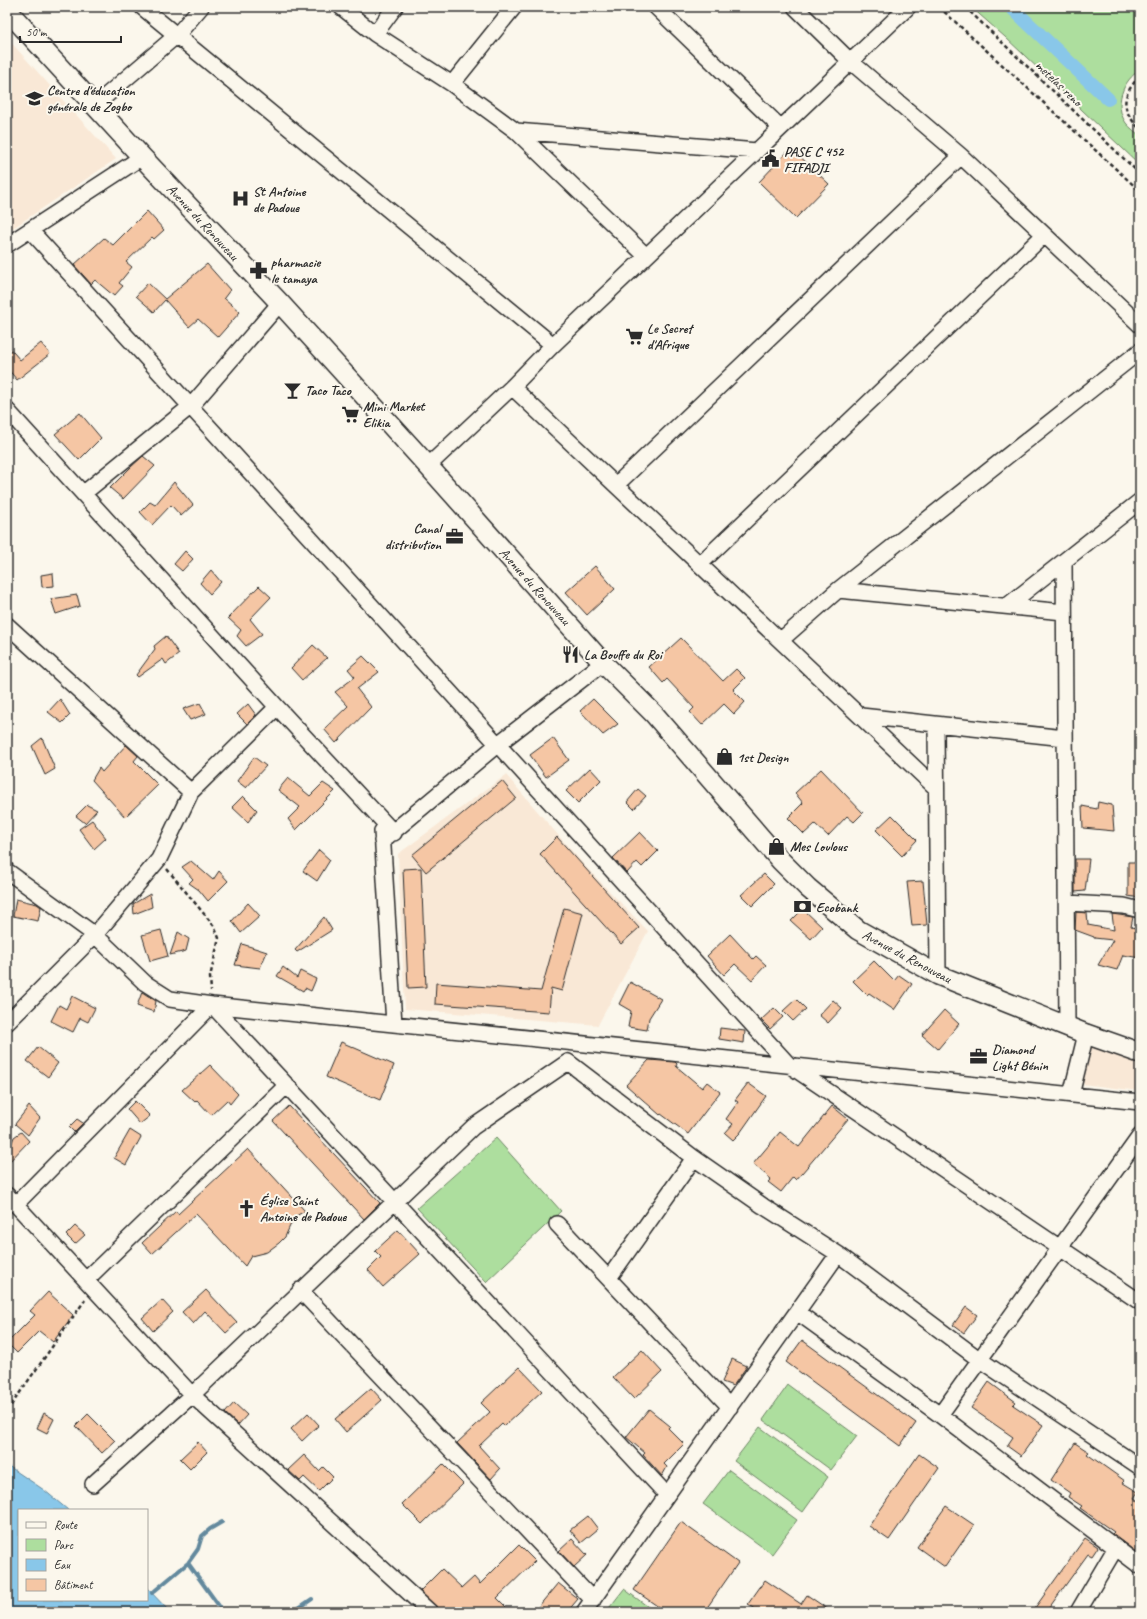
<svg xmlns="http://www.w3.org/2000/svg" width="1147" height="1619" font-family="Caveat,sans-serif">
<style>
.built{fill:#f9e8d6}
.green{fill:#adde9e;stroke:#6c8464}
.water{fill:#89c7e9;stroke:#63899d}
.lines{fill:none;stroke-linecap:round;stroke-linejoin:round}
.stream{stroke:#63899d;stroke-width:4}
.canal{stroke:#89c7e9;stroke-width:14}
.building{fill:#f5c6a4;stroke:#2b2b2b}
.minor-casing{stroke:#2b2b2b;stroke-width:18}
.major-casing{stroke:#2b2b2b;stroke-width:22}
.path{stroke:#2b2b2b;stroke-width:2.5;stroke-dasharray:4 3;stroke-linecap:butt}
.minor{stroke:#fbf7ec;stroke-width:15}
.major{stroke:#fbf7ec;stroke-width:19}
.labels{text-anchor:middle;stroke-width:4;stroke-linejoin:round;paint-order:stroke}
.street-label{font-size:14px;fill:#2b2b2b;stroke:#fbf7ec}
.poi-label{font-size:14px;font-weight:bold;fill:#2b2b2b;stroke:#fbf7ec;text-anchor:start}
</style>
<rect width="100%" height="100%" fill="#fbf7ec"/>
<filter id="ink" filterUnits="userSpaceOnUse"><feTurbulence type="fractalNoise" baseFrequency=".025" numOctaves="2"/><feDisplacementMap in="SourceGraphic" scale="8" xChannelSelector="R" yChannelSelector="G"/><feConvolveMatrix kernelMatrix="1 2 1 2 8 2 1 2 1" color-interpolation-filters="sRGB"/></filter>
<g filter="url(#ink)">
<path class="built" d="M7,38L116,159L7,232Z
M506,775L585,866L648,931L598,1025L405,1009L398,854Z
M1091,1047L1140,1062V1091L1082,1084Z"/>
<path class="green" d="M971,7H1140V70C1123,80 1113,105 1126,123C1130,128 1136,132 1140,136V165L1005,37Z
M496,1138L561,1211L486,1282L417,1208Z
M788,1385L857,1436L831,1470L763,1420Z
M760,1427L828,1477L803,1512L734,1461Z
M729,1470L797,1520L772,1554L703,1504Z
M624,1589L655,1612H606Z"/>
<path class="water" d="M7,1465L44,1490L68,1510H19V1600H147V1588L170,1612H7Z"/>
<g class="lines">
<path class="stream" d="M188,1563L219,1606
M152,1593L188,1563L198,1549L202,1536L210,1529L222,1522
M293,1612L312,1599"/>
<path class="canal" d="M1011,7L1108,99"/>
</g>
<path class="building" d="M791,148L829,184L796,218L759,182Z
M147,211L164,230L154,239L152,237L126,262L132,267L119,283L123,286L114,296L95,280L91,284L74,265L104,238L113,245Z
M207,264L230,290L224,298L240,312L218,337L198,319L189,327L165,300L154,312L136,296L148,283L165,299Z
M41,343L50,354L17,380L7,368V345L20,360Z
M80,413L101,438L79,460L55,434Z
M143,456L155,466L123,499L110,488L131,467Z
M174,482L193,505L181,516L171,505L152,525L140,512L150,502L155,505Z
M185,551L193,559L182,571L174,564Z
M595,566L615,589L587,615L566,592Z
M211,570L221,582L210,594L200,583Z
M53,573L54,586L42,587L41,575Z
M259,586L271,597L250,619L262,634L246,646L237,636L241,630L228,618Z
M77,595L80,606L56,614L51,599Z
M166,636L179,654L166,664L163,659L138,677L136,675L155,649L154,646Z
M681,638L723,681L736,669L745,678L733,690L745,702L734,714L724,704L702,725L690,712L694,708L667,679L663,683L649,667Z
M313,645L327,658L302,680L291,668Z
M363,656L379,672L357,689L371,707L336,743L324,729L348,706L335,692L355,677L348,669Z
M60,699L70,715L62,723L48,712Z
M593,699L618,724L603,735L580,711Z
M200,703L206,714L190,720L183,709Z
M248,704L256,715L247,724L237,714Z
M42,738L55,769L45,775L32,746Z
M553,738L569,760L546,777L530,755Z
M126,745L138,756L134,761L158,785L125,817L92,780L99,768L102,772Z
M254,757L266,766L246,788L237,781Z
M590,768L601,780L578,803L566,791Z
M821,769L863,813L854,822L847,816L828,836L815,824L804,834L788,818L803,803L795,793Z
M288,778L310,796L323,783L335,791L296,830L288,819L300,807L278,790Z
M502,781L516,798L426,872L412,855Z
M638,789L646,796L634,809L627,802Z
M243,796L257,810L248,822L232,807Z
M1098,802L1112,805L1114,831L1083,828L1082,806L1097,809Z
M87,805L97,810L85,823L76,816Z
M892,815L917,840L902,856L876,830Z
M92,820L106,838L94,849L79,829Z
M640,832L658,851L642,867L637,862L627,873L613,858Z
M557,837L639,928L621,944L540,854Z
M319,850L330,860L317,881L303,871Z
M1075,859H1089L1085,891L1075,892Z
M191,861L213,880L219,871L228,881L208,901L199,890L189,883L193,879L182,867Z
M1128,862H1140V898L1128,896Z
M421,868L426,987L408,988L403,869Z
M764,874L774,884L752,906L741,895Z
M923,881L927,925L912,926L907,882Z
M150,894L152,907L134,914L133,904Z
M16,899L37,904L41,907L38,921L13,916Z
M248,903L260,916L241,933L232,921Z
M564,908L583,913L562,991L551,988L549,1012L435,1004L436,983L541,991Z
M803,909L822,927L811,939L791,921Z
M1076,912L1087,913L1088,925L1114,930L1112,914L1133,917L1131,927L1140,929V958L1123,955L1117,970L1098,965L1113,940L1094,938V937L1075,930Z
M324,917L332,930L297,952L295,950Z
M161,930L168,956L150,961L142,935Z
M178,932L189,939L186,951L170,955Z
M730,934L753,959L756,956L766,965L752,980L735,964L724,975L707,956Z
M242,944L267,952L260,968L235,965Z
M874,961L894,981L899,975L912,984L894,1010L869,993L867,995L853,981Z
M283,967L297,978L300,971L316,979L311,991L305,988L303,991L277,976Z
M630,982L661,999L649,1018L647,1030L628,1027L631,1011L619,1004Z
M142,992L156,1001L154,1012L137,1006Z
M72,996L95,1008L88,1022L80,1018L73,1032L51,1021L59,1005L66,1009Z
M796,999L806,1009L793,1021L783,1011Z
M833,1000L842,1008L828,1023L819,1015Z
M774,1008L783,1017L770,1029L761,1020Z
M944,1010L959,1024L938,1049L922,1035Z
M720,1028L745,1031L744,1043L719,1039Z
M341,1042L394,1065L380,1100L326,1077Z
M38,1047L58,1063L48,1077L27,1061Z
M649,1060L675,1062L677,1064L676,1066L702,1088L707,1082L720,1092L688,1134L661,1114L660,1115L626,1085Z
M210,1065L238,1094L230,1104L227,1100L211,1115L197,1100L195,1102L182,1090Z
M748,1083L766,1096L740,1133L733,1140L725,1133L733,1124L726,1119L738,1102L735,1100Z
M135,1101L150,1116L140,1124L127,1109Z
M29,1106L40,1118L28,1135L15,1124Z
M289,1106L380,1203L364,1219L273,1121Z
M832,1106L848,1119L796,1180L793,1177L781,1192L768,1182L771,1179L753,1164L780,1132L799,1147Z
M77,1119L83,1123L74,1132L69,1127Z
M130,1130L141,1137L126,1165L114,1158Z
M21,1132L29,1141L7,1164V1155L14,1137Z
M248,1149L305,1211L294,1217L285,1237L279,1243L267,1252L251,1256L245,1266L196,1214L152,1254L142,1243L176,1211L178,1214Z
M75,1226L85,1235L75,1244L66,1235Z
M398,1230L420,1254L383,1287L368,1270L381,1257L375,1251Z
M206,1290L237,1323L226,1333L205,1311L193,1324L182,1312Z
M48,1292L73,1315L53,1342L39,1331L17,1353L7,1343L35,1315L30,1311Z
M162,1300L173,1312L153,1331L142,1318Z
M966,1307L977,1315L964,1333L953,1325Z
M802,1340L916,1423L900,1446L786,1362Z
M642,1350L662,1372L634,1399L613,1377Z
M732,1359L747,1366L733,1386L722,1382Z
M519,1367L542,1391L504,1426L502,1424L479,1446L500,1469L491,1479L457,1443L490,1412L481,1403Z
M989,1382L1016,1402L1013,1405L1043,1425L1021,1456L1007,1446L1013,1437L971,1408Z
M371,1388L382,1400L346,1432L335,1419Z
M234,1403L247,1415L238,1425L225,1413Z
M649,1409L670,1426L668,1428L684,1444L664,1464L667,1467L662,1476L643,1455L645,1453L626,1437Z
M44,1413L54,1419L47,1433L37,1428Z
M308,1413L319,1425L302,1441L291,1429Z
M88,1414L115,1441L102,1453L76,1426Z
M198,1442L207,1452L190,1469L180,1459Z
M1075,1443L1089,1452L1087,1454L1125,1481L1123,1483L1138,1492L1134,1498L1140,1502V1555L1112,1534L1114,1532L1080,1508L1082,1506L1068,1497L1070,1493L1051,1480Z
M919,1454L939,1468L889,1540L869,1526Z
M304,1455L319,1471L323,1467L333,1477L319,1491L304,1477L300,1481L288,1470Z
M443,1464L463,1484L422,1524L402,1504Z
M946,1506L974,1525L945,1567L917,1547Z
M588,1516L598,1529L581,1543L570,1530Z
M681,1522L738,1563L704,1612H666L634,1590Z
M1085,1538L1098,1547L1092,1556L1088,1554L1046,1612H1032Z
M572,1539L587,1555L574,1567L559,1551Z
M519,1545L535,1561L497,1598L511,1612H441L420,1591L442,1569L462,1588L474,1577L480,1584Z
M765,1580L801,1604L807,1595L832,1612H760L748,1604Z
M558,1583L578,1599L567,1612H534Z"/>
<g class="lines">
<defs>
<path id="minor" d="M142,7L553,345
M341,7L375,34L452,84L516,131L646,256
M656,7L780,127
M795,7L850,61L961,156L1140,325
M375,34L395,7
M452,84L514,7
M94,106L177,35L201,7
M516,131L757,151
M30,230L789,1065L1140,1302
M7,245L142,157
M512,387L935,787
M7,410L277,707L394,833
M428,466L512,387L553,345L908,7
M616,485L961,156
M84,493L191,406L280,303
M1064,561L1067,1026
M700,564L1044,235
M838,590L1064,612
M1007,606L1140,501
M7,625L191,792
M781,640L838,590L1140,351
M861,716L1065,738
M936,725L938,975
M382,831L394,1024
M382,841L498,744L603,663
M7,871L95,935L145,983L170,999L212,1005L1140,1102
M1067,903L1124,906L1140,910
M212,1005L667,1495
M7,1023L95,935L159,859L191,792L277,707
M1071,1095L1086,1034
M7,1195L192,1395L430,1612
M16,1204L212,1005
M557,1224L730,1407
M609,1278L694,1158
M86,1280L287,1085
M300,1290L593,1600
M797,1312L940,1415L1140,1566
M940,1415L1140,1136
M93,1484L192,1395L473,1127L568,1062L694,1158L763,1206L838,1254L980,1360L1140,1467
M584,1612L838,1254
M1080,1612L1079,1610L1115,1549"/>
<path id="major" d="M7,10L142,157L280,303L428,466L603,663L654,714L781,861L808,888L858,930L938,975L1086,1034L1140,1053"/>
</defs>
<use href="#minor" class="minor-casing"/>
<use href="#major" class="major-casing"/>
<path class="path" d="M939,7L1140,191
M965,7L1140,174
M1140,76C1121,96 1120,109 1140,129
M167,869L214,926L219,938L210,977L211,991
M7,1411L85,1300"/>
<use href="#minor" class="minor"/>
<use href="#major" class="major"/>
</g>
</g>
<defs>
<symbol id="university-bare" viewBox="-9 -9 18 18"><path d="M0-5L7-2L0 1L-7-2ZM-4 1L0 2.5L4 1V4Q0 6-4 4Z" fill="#2b2b2b" stroke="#fbf7ec" stroke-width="2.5" paint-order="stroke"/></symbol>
<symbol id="civic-bare" viewBox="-9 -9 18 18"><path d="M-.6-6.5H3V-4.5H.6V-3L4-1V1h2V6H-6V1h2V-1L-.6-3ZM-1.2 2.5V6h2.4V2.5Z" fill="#2b2b2b" stroke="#fbf7ec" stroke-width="2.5" paint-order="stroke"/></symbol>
<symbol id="hospital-bare" viewBox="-9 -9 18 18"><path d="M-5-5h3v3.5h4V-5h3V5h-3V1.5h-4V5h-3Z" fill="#2b2b2b" stroke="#fbf7ec" stroke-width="2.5" paint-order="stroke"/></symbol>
<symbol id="pharmacy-bare" viewBox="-9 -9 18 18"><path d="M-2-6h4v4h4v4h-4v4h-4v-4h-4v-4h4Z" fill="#2b2b2b" stroke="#fbf7ec" stroke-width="2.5" paint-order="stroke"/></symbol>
<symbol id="supermarket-bare" viewBox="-9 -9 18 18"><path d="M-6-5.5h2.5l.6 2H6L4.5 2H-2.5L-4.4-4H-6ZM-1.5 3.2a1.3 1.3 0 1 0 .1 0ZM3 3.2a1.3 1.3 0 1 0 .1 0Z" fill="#2b2b2b" stroke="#fbf7ec" stroke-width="2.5" paint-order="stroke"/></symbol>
<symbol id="bar-bare" viewBox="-9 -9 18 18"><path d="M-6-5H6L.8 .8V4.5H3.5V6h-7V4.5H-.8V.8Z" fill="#2b2b2b" stroke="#fbf7ec" stroke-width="2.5" paint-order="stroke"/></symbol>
<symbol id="office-bare" viewBox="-9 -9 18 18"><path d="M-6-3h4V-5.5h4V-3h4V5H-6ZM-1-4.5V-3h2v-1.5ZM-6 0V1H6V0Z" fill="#2b2b2b" stroke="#fbf7ec" stroke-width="2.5" paint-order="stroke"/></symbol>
<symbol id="restaurant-bare" viewBox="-9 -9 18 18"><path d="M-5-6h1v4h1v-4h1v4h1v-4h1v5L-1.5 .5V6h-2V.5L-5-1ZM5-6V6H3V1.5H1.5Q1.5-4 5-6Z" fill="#2b2b2b" stroke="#fbf7ec" stroke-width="2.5" paint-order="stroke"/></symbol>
<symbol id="shop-bare" viewBox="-9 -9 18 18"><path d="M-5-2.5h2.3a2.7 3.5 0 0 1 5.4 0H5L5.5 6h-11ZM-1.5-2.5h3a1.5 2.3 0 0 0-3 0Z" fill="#2b2b2b" stroke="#fbf7ec" stroke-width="2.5" paint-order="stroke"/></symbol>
<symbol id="bank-bare" viewBox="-9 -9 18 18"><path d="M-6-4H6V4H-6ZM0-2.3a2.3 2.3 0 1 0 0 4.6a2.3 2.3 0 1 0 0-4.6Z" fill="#2b2b2b" stroke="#fbf7ec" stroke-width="2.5" paint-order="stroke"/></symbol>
<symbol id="church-bare" viewBox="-9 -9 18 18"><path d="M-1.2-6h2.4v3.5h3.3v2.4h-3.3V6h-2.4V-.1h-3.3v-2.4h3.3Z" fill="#2b2b2b" stroke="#fbf7ec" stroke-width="2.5" paint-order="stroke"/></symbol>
</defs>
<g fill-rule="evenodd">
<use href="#university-bare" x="22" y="86" width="25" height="25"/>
<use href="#civic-bare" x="758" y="146" width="25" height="25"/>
<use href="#hospital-bare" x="228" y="186" width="25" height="25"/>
<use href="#pharmacy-bare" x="246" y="258" width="25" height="25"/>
<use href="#supermarket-bare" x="622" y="324" width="25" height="25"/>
<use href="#bar-bare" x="280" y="378" width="25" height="25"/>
<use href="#supermarket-bare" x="338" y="402" width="25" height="25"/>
<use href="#office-bare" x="442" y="524" width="25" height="25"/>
<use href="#restaurant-bare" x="558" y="642" width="25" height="25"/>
<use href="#shop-bare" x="712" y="744" width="25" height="25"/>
<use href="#shop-bare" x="764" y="834" width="25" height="25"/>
<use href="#bank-bare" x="790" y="894" width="25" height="25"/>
<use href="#office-bare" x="966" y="1044" width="25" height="25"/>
<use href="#church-bare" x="234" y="1196" width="25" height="25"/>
</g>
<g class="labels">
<g class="street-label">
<text transform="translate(1059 83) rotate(44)" y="5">metelas reno</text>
<text transform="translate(203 222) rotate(47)" y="5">Avenue du Renouveau</text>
<text transform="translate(535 586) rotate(48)" y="5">Avenue du Renouveau</text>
<text transform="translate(907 956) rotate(28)" y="5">Avenue du Renouveau</text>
</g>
<g class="poi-label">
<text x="47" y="95">Centre d'éducation<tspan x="47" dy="16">générale de Zogbo</tspan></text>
<text x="784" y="156">PASE C 452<tspan x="784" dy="16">FIFADJI</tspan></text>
<text x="253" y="196">St Antoine<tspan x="253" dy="16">de Padoue</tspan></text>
<text x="271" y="267">pharmacie<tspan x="271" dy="16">le tamaya</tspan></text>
<text x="647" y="333">Le Secret<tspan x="647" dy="16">d'Afrique</tspan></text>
<text x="305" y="395">Taco Taco</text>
<text x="363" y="411">Mini Market<tspan x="363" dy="16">Elikia</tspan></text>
<text x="441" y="533" text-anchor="end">Canal<tspan x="441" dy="16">distribution</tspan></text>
<text x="584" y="659">La Bouffe du Roi</text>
<text x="737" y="762">1st Design</text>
<text x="790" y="851">Mes Loulous</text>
<text x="816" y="912">Ecobank</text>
<text x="992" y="1054">Diamond<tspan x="992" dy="16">Light Bénin</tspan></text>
<text x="260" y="1205">Église Saint<tspan x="260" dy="16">Antoine de Padoue</tspan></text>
</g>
</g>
<rect width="1147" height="1619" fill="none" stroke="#fbf7ec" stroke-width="24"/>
<rect x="12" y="12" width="1123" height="1595" fill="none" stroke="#2b2b2b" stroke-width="1.5" filter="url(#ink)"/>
<rect x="18" y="1509" width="130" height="92" fill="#fbf7ec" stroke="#a8a59f"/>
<rect x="26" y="1522" width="20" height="6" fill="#fbf7ec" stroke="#a8a59f"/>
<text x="54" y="1529" font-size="12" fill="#2b2b2b">Route</text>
<rect x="26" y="1539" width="20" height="12" fill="#adde9e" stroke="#a8a59f"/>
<text x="54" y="1549" font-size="12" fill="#2b2b2b">Parc</text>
<rect x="26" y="1559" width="20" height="12" fill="#89c7e9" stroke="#a8a59f"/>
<text x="54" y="1569" font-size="12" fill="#2b2b2b">Eau</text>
<rect x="26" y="1579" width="20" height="12" fill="#f5c6a4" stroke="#a8a59f"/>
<text x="54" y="1589" font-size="12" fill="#2b2b2b">Bâtiment</text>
<path d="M20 36v6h101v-6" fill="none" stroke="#2b2b2b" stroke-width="2"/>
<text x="26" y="36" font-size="12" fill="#2b2b2b" stroke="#fbf7ec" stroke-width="3" paint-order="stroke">50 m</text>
</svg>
